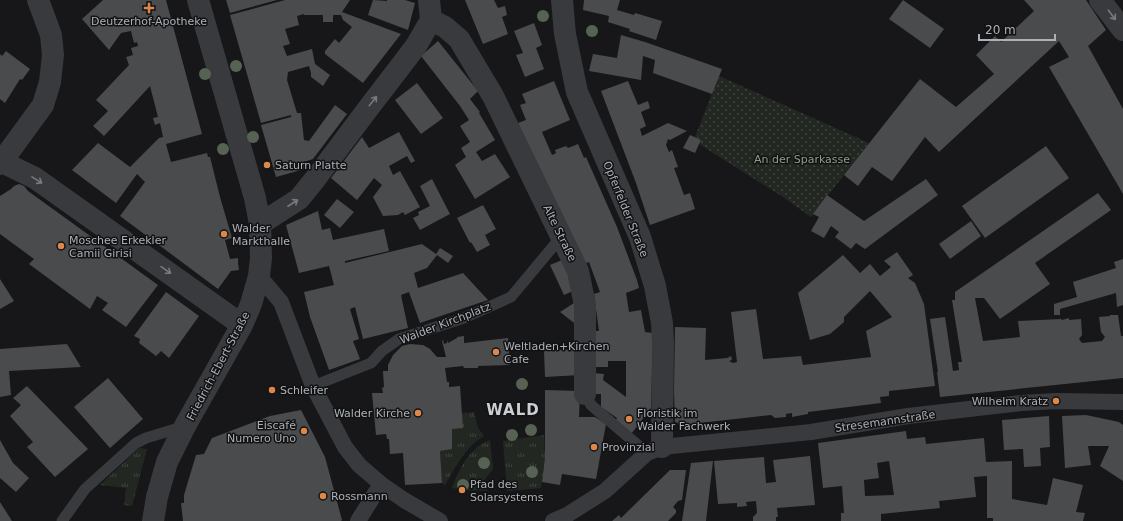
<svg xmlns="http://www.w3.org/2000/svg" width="1123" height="521" font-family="'DejaVu Sans',sans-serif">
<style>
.grass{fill:url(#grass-tufts)}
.park{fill:url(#park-dots)}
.building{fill:#494b4d;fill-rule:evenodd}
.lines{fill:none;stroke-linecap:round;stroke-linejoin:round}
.service{stroke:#383a3d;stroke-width:11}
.pedestrian{stroke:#383a3d;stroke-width:16}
.minor{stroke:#383a3d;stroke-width:22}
.tree{fill:#566254}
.oneway{stroke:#777b80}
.poi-dot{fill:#dd884a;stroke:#121214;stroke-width:1.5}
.labels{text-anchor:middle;stroke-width:3;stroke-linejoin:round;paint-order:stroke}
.poi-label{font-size:11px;fill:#abb1b7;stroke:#121214;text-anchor:start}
.park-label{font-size:11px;fill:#89a084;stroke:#121214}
.street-label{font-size:11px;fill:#abb1b7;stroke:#121214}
.district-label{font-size:15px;font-weight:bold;letter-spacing:1px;fill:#cbcfd3;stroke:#121214}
</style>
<defs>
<pattern id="grass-tufts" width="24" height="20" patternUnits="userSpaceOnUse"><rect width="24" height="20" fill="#222821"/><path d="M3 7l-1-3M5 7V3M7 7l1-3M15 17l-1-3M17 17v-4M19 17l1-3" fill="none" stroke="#3f453f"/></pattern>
<pattern id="park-dots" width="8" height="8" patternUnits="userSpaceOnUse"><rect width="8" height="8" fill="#222821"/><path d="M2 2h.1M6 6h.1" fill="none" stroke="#3f453f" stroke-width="1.8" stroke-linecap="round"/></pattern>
</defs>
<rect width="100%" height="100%" fill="#171719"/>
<path class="grass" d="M474,412L478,428L484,436C465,447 456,467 445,485L442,483L440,451L452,449V429L462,413Z
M544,435L545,457L541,488L507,491L503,441Z
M490,440L493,469L481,484L487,488V491L464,490L452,488C459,469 470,447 490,440Z
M139,448L147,449L132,506L124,505L126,488L100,485Z"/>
<path class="park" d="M719,76L869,143L811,217L783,197L699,144L701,140L695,137Z"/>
<path class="building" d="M103,0H166L202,134L166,144L171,162L207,153L208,157H210L220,197L232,238L225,240L230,259L238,258V264L239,270L231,271L218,289L120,216L145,182L137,174L116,203L72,170L98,143L130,167L159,138L163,137L160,123L155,125L153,118L158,117L150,86L104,136L93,126L108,111L96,100L129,65L126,57L133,55L131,48L138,46L137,42L134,43L131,31L121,33L109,50L82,19Z
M226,0H277L230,13Z
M285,0H350L342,12L401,34L363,83L325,54V51L335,39L339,43L352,27L343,20L341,15H333V22H323V15H304V14L297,16L299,25L285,29L290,44L283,46L287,56L312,49L315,64L330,75L323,86L311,77V73L309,66L288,72L287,80L297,113H301L304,140L309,141L335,105L347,114L313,159L304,162L305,169L276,177L261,125L291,117V115L261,123L230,15Z
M373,0L387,1V0H405L415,3L408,30L368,15Z
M465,0H494L498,8L505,6L507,15L502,17L508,34L483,44Z
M584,0H620L617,10L634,15L635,13L662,21L656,40L629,31L630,29L608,22L609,16L583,10Z
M903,0L944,29L930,48L889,19Z
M1024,0H1086L1106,30L1088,46L1123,109V194L1049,67L1069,57L1059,41L939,152L925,137L892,181L872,167L858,186L844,175L920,79L956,107L994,74L976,55L995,36L1001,42L1034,11Z
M534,23L542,45L536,48L544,69L525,77L516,55L523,53L514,31Z
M621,35L645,42L722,69L712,94L653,73L655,60L643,56L641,80L589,71L593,54L617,58Z
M438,41L478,91L470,99L480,112L479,113L495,140L476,152L482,161L495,154L510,177L475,199L455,165L466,157L461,148L470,142L460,126L469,120L460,106L421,56Z
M6,51L30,69L22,80L20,79L5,103L0,99V54L2,56Z
M554,81L570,120L542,132L552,155L556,153L555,150L566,146L568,148L578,144L584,158L586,157L617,227L637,280L639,288L626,293L629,312L641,310L645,332L653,333L651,408L631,434L615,422L617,418L601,407V394H592L593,373L604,374L603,380L626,397V361H608V367H593L596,331H599L594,294L600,292L589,262L584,264L518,123L526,120L520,105L526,103L522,94Z
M628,81L638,105L648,101L650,108L641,112L646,126L640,129L642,136L668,123L687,131L670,140L668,139L666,145L669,152L672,150L678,167L674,168L684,195L690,193L695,209L650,225L636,183L601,91Z
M417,83L443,118L421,134L395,100Z
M399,132L415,161L411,163L407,156L389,166L393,175L400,171L420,207L405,215L403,212L398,215L383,216L373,197L382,185L374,178L357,200L331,178L362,137L369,148Z
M690,135L701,140L695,153L683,148Z
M1046,146L1069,178L985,238L962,206Z
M432,179L450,214L420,230L413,218L419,215L418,212L430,206L420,186Z
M926,179L938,195L865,249L856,243L851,249L835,237L839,232L831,226L824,238L811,231L819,217L813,214L827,195L864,221Z
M19,184L24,186L28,191L158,285L126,327L102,310L108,303L97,296L90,309L29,264L34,259L0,234V196L11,189L14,186Z
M1098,193L1111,210L1035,263L1050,284L1000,319L984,298H975L983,341L1020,337L1018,321L1061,319L1062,320L1069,318V320L1081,319L1082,335L1079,339L1082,343L1102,341L1105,337L1101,332L1099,317L1110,316V315H1118L1121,336H1123V378L940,397L937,372H938L930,319L945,317L953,371L959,370L958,362H962L952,300H955V292Z
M337,199L354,212L340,228L324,215Z
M483,205L496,229L485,235L490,245L477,252L471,242L470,243L457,218Z
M318,211L322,230L330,228L333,240L384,229L389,251L345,261V263L422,244L436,254L440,248L453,256L448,263L437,255L427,268L414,273L418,288L463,273L488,300L420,323L409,292L401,295L408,328L363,339L355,307L350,309L359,339L353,341L360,359L329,370L310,317L304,292L334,285L329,266L299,273L286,225Z
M971,221L981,236L950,259L939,244Z
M897,252L913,275L908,278L915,283L924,304L935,386L889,391V396L880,397L881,403L808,412V414L792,417V413L786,414V417L775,418L771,415L682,425L675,422L674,391L675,327L706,328L705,360L727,358L731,356L732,360L729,361L733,363L737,362L731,312L756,309L763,359L801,356L803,365L871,357L866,331L892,317L870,291L844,317V322L830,334L810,340L798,293L843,255L860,273L870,264L880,276L891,267L884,261Z
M1123,259V305L1117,307L1116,293L1060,309V315H1054V304L1077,297L1073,282L1116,268L1114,262Z
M562,260L575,290L564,295L550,265Z
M0,279L14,301L0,309Z
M166,292L199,316L169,358L161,351L156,356L139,343L140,339L134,336Z
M577,301L578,326L560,312Z
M464,336V343L508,338L510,365L478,366V368H464L463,366L445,368L447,382H449V387L460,386L463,428L452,429V449L440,451L442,483L405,485L403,453L390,454L389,439H387L386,434L376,435L372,393H383L382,388L384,387L383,371H388V365L393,355L402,346L410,344L423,345L430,349L437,357H446L442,341L443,340L444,344L447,343V340L448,343L457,338V337Z
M67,344L81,367L9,371L11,395L0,397V349Z
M578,349L580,375L545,377L544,351Z
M108,378L143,419L110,448L74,407Z
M27,386L88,449L55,477L27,447L33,442L10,416L21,405L13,398Z
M545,390L580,391L579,417H595L606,424L596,479L562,474L560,485L542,482L545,457Z
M301,410L325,457L342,520L341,521H183L181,503H184V495L196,455L204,454L212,438L270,416Z
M1086,415L1119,422L1123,425V481L1100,466L1109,446H1088L1091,465L1065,468L1062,416Z
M1049,416L1050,447L1040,448L1041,466L1024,467L1023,449L1004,450L1002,420Z
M906,431L907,439L925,437L926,444L984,438L986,462L1012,461V499L1047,505L1053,478L1083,485L1076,512L1085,513L1083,521H993V518H987V476L974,477L976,497L939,501L940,508L881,514V521H841V513H844L842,486L823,488L818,443ZM889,461L894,495L865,496L864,480L879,478L877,463Z
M0,440L13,463L29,478L16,492L0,478Z
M810,456L815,505L777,508L778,517H776V521H753V517L757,513L756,501L746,502L747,506L737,507V503L718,504L714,461L764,457L766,483L776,482L773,460Z
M713,461L706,521H682L691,463Z
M670,470H686L682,500L678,501L673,507L676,510V513L668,521H612L619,515L621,518Z
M0,502L12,521H0Z"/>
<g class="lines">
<path class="service" d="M313,386L371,363L382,351L399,339L464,318L511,297L561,237
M585,394L591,405L647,453
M62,521L85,489L136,443L146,438L185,426"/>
<path class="pedestrian" d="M259,276L281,302L313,386L345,447L359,465L381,484L404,500L440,521
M358,521L381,484
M553,521L567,515L605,491L647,453L662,447L811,432L908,416L1021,403L1056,401L1123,402"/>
<path class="minor" d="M562,0L565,34L577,92L640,237L655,286L662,323L663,343L662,447
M1100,0L1123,30
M431,20L445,27L459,39L493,96L578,271L585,305V394
M0,159L2,162L35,178L242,325
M0,164L43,105L50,82L53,55L51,35L38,0
M260,224L299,199L316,178L367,110L416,46L431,20L429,0
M153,521L157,497L167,462L185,426L242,325L251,304L259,276L261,258L260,224L255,198L198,0"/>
</g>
<g class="tree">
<circle cx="543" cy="16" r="6"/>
<circle cx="592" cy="31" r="6"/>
<circle cx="236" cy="66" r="6"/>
<circle cx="205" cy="74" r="6"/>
<circle cx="253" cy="137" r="6"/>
<circle cx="223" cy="149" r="6"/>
<circle cx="522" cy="384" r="6"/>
<circle cx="531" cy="430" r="6"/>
<circle cx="512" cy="435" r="6"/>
<circle cx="484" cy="463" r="6"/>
<circle cx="532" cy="472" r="6"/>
<circle cx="463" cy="485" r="6"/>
</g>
<defs><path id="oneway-shaft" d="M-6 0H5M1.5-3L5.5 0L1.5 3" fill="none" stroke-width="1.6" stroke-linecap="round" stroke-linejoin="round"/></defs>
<g class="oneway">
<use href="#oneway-shaft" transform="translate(1112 15) rotate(53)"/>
<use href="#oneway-shaft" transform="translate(373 101) rotate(-51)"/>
<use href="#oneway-shaft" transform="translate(37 180) rotate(32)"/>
<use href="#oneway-shaft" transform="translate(293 203) rotate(-33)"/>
<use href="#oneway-shaft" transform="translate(166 270) rotate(35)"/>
</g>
<g class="poi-dot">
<path d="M147 2h4v4h4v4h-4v4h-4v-4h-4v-4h4z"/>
<circle cx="267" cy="165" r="4"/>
<circle cx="224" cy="234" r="4"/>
<circle cx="61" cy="246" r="4"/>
<circle cx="496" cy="352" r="4"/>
<circle cx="272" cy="390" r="4"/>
<circle cx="1056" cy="401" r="4"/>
<circle cx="418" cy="413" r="4"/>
<circle cx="629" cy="419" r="4"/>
<circle cx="304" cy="431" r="4"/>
<circle cx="594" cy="447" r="4"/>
<circle cx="462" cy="490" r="4"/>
<circle cx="323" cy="496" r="4"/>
</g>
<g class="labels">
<g class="poi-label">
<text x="149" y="25" text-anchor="middle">Deutzerhof-Apotheke</text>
<text x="275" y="169">Saturn Platte</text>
<text x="232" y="232">Walder<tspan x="232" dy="13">Markthalle</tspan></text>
<text x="69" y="244">Moschee Erkekler<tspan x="69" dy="13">Camii Girisi</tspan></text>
<text x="504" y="350">Weltladen+Kirchen<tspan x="504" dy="13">Cafe</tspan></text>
<text x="280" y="394">Schleifer</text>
<text x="1048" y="405" text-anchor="end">Wilhelm Kratz</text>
<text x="410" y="417" text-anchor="end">Walder Kirche</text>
<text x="637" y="417">Floristik im<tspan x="637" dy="13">Walder Fachwerk</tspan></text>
<text x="296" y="429" text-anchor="end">Eiscafé<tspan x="296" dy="13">Numero Uno</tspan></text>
<text x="602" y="451">Provinzial</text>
<text x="470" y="488">Pfad des<tspan x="470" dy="13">Solarsystems</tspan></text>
<text x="331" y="500">Rossmann</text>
</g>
<g class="park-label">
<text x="802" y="163">An der Sparkasse</text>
</g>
<g class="street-label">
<text transform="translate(626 209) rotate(68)" y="4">Opferfelder Straße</text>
<text transform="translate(560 233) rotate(64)" y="4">Alte Straße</text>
<text transform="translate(445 323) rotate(-21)" y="4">Walder Kirchplatz</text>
<text transform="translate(218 366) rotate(-62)" y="4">Friedrich-Ebert-Straße</text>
<text transform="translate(885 421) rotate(-8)" y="4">Stresemannstraße</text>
</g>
<g class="district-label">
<text x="513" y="415">WALD</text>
</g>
</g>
<path d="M979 34v6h76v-6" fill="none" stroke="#abb1b7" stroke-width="2"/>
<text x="985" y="34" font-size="12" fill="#abb1b7" stroke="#121214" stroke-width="3" paint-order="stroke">20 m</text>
</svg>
